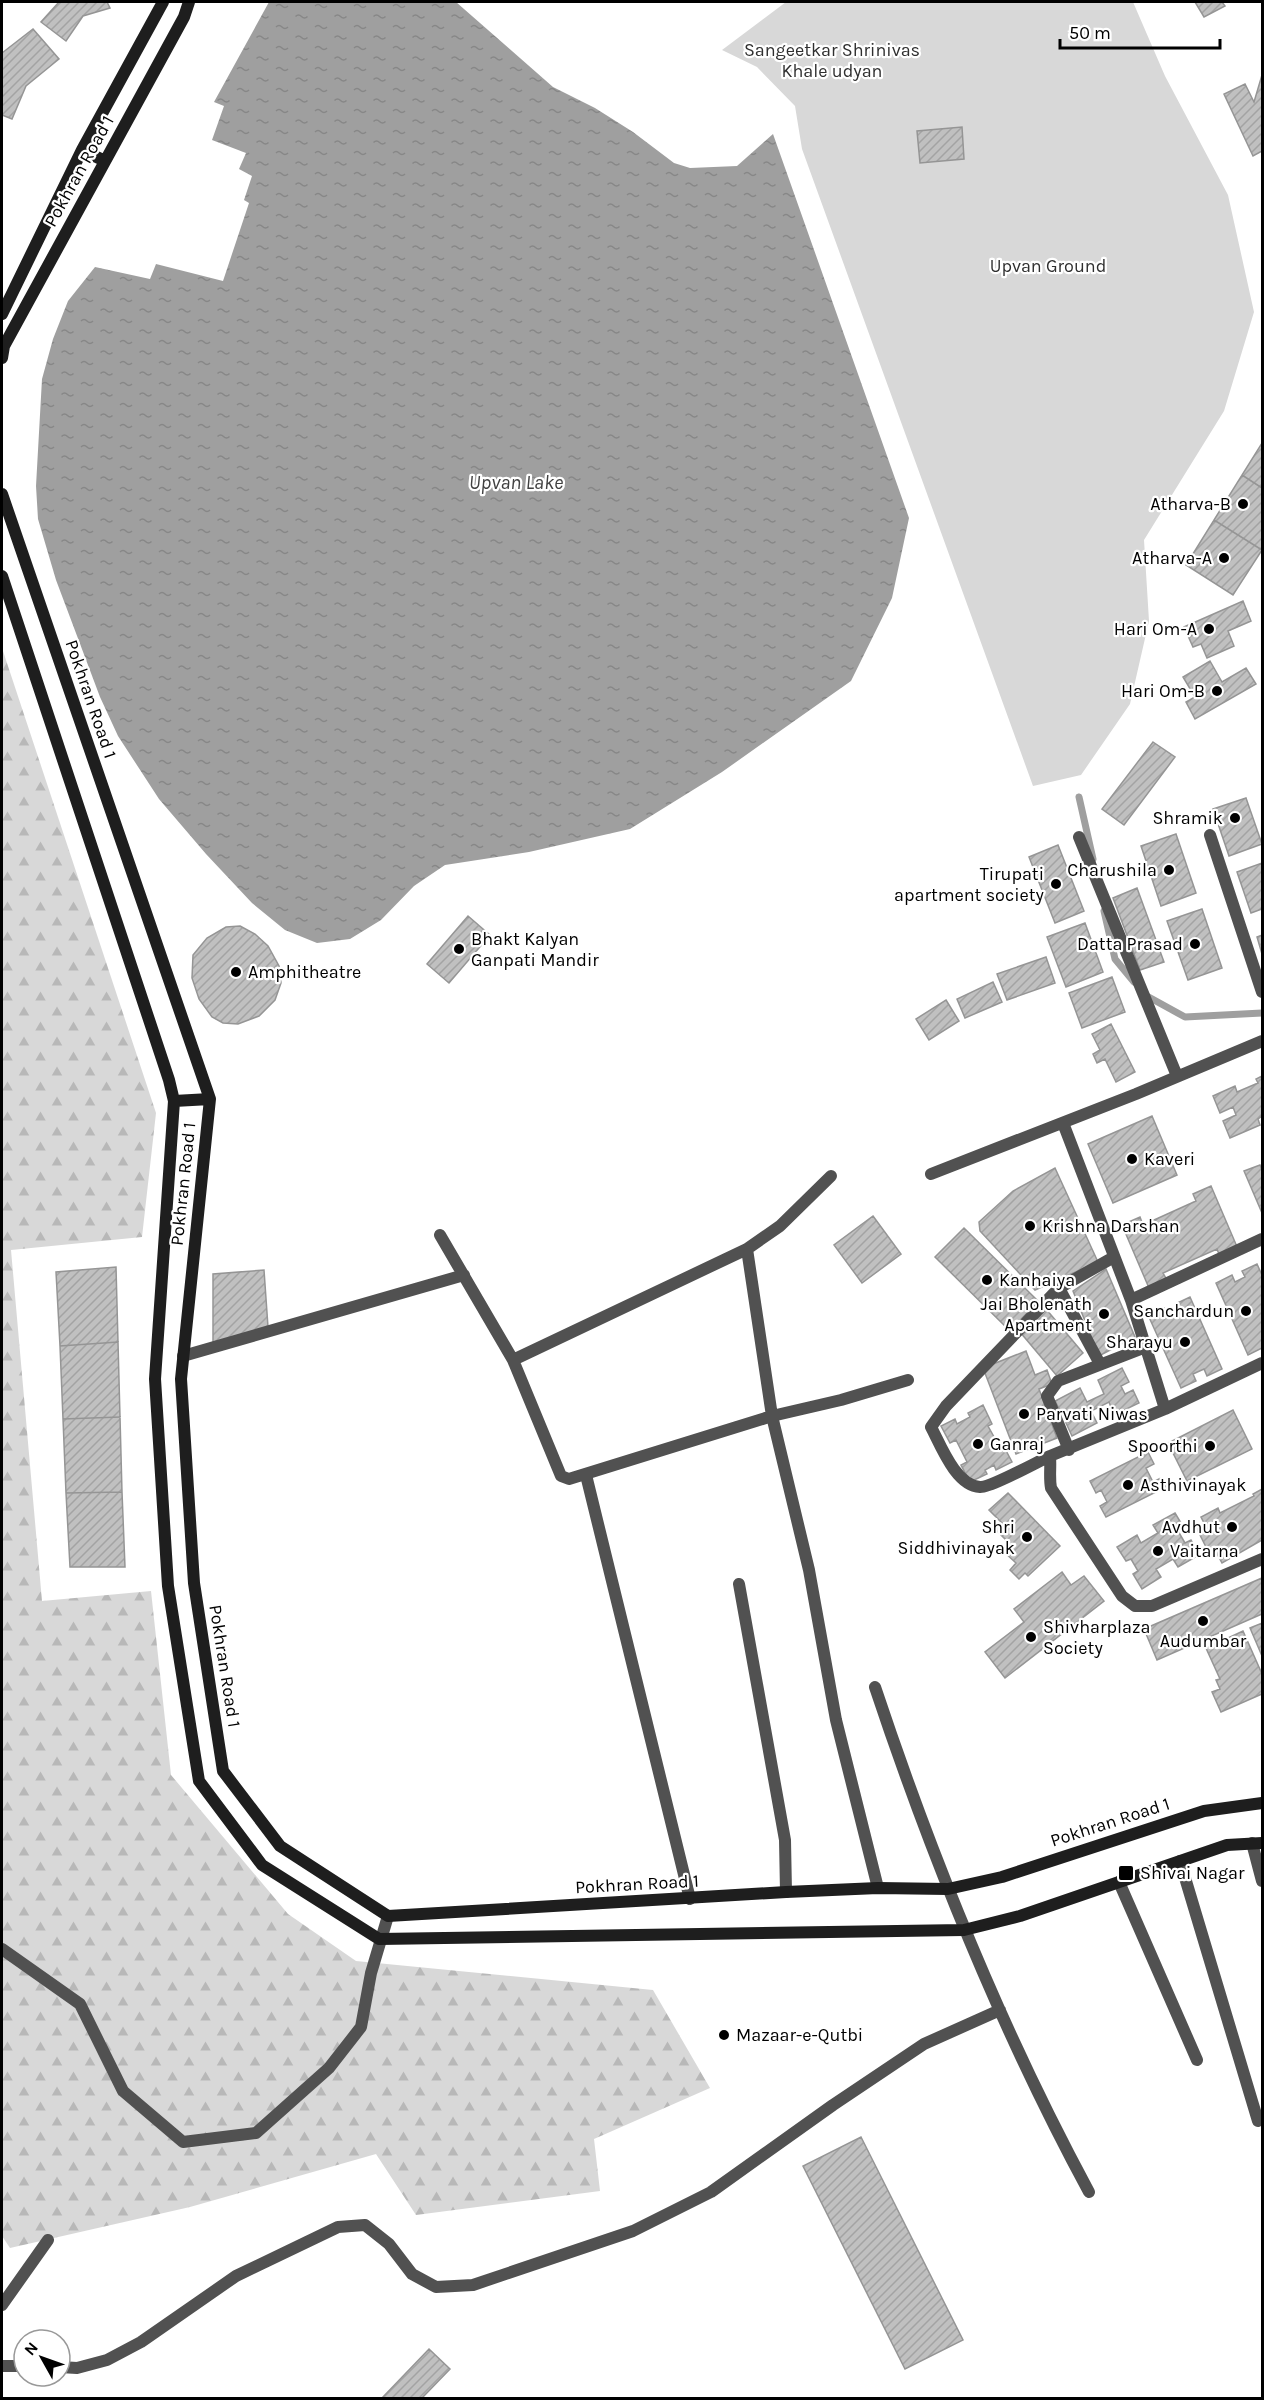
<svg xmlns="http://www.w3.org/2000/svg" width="1264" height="2400" font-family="Karla,sans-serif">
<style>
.forest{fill:url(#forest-firs)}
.park{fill:#d8d8d8}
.water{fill:url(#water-ripples)}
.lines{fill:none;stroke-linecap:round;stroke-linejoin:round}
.stream{stroke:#9f9f9f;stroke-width:7}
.building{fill:url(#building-hatch);stroke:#959595;stroke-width:1.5}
.minor{stroke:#515151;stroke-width:12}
.tertiary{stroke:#515151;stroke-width:12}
.secondary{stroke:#1e1e1e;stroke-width:12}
.poi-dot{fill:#000;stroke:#fff;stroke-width:2}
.labels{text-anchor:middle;stroke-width:4.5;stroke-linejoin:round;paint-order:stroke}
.park-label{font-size:18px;fill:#2f2f2f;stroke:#fff}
.street-label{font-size:18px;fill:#000;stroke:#fff}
.poi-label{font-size:18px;fill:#000;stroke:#fff;text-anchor:end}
.water-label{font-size:20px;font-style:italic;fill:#404040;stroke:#fff}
</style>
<defs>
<pattern id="forest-firs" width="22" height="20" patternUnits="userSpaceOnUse" patternTransform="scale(1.5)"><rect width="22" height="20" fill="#d8d8d8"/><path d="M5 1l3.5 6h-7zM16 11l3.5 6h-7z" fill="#b8b8b8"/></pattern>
<pattern id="water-ripples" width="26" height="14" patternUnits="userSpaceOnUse" patternTransform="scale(1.5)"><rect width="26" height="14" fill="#9f9f9f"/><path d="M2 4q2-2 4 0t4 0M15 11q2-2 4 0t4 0" fill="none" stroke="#878787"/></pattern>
<pattern id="building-hatch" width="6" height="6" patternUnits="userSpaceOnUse" patternTransform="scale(1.5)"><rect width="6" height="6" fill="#c0c0c0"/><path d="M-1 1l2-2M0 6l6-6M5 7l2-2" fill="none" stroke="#a3a3a3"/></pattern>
</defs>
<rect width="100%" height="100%" fill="#fff"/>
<path class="forest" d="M2,648L156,1113L142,1237L11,1250L42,1601L151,1591L171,1775L288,1914L356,1961L653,1990L710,2088L594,2139L600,2191L416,2215L376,2154L190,2207L10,2248L2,2236Z"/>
<path class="park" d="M786,2H1133L1165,76L1228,195L1254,312L1224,411L1144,540L1149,621L1130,704L1081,775L1033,786L802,149L795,106L757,67L722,50Z"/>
<path class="water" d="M269,2H456L553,87L595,108L633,132L674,163L690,168L737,166L773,134L909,518L892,598L851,681L722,772L630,829L529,852L445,865L414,886L381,920L350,939L317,943L285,930L252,903L206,854L159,799L118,736L100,697L56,580L38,519L36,486L42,379L53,339L68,301L95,267L150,279L156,264L223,281L249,203L244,200L252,176L239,169L246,153L212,140L224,106L214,102Z"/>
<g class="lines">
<path class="stream" d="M1079,797L1093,859
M1104,911L1115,959L1134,982
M1145,995L1185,1017L1262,1013"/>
</g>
<path class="building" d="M59,2H107L110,8L83,16L66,41L41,22Z
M1195,2H1222L1225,6L1204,17Z
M33,29L59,59L26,86L12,119L2,115V53Z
M1262,75V151L1253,156L1224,94L1245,84L1254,102Z
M962,127L964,159L920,163L917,131Z
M1262,443V488L1242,475Z
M1242,475L1262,488V550L1214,520Z
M1214,520L1262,550L1233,595L1186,565Z
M1243,601L1251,621L1228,631L1234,646L1207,658L1201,644L1193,647L1184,627Z
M1210,661L1222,682L1246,668L1256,684L1195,719L1186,702L1195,697L1183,677Z
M1153,742L1175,757L1124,825L1102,809Z
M1246,798L1262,844L1229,856L1213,809Z
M1176,834L1196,893L1161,906L1141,846Z
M1058,845L1084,911L1055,923L1029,857Z
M1262,863V909L1251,913L1237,872Z
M1137,888L1164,962L1140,970L1113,898Z
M1202,909L1222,968L1188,980L1167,921Z
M468,916L490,935L449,983L427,964Z
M1085,923L1103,972L1066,987L1047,937Z
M240,926L255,934L268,946L279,966L281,983L275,1000L259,1016L238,1024L223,1023L212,1017L199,999L192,978L193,955L207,938L226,927Z
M1262,935V954L1257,937Z
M1046,957L1055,983L1007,1000L997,974Z
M1112,977L1125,1012L1082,1028L1069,993Z
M993,982L1002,1002L965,1018L957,999Z
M946,1000L959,1021L929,1040L916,1019Z
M1111,1024L1135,1072L1116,1082L1105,1059L1097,1063L1093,1054L1100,1050L1092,1034Z
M1262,1076V1116L1258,1119L1260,1125L1230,1138L1223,1121L1236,1115L1233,1107L1220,1113L1213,1096L1235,1086L1237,1092L1258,1083L1256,1079Z
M1152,1116L1177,1175L1113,1203L1088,1144Z
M1260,1165L1262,1170V1213L1244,1171Z
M1055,1168L1098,1262L1035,1290L980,1231L979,1222L1013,1191Z
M1211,1186L1238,1249L1220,1257L1217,1249L1163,1273L1167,1280L1149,1288L1122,1225L1140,1217L1143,1225L1196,1201L1193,1194Z
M873,1216L901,1254L862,1283L834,1245Z
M964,1228L1040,1303L1011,1332L935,1257Z
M1257,1264L1262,1275V1348L1248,1355L1216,1283L1232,1275L1235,1282L1245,1277L1242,1271Z
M116,1267L118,1342L60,1346L56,1272Z
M1106,1269L1135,1337L1099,1356L1073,1291Z
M264,1270L268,1327L213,1344V1274Z
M1190,1297L1222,1369L1207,1376L1204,1369L1193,1374L1196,1381L1181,1388L1148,1315L1164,1308L1167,1315L1178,1310L1175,1304Z
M1046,1309L1083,1353L1057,1376L1020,1332Z
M118,1342L120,1417L63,1419L60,1346Z
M1026,1351L1035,1375L1047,1370L1052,1384L1039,1389L1057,1438L1016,1454L983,1368Z
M1122,1368L1129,1382L1121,1386L1125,1394L1133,1390L1139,1403L1114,1415L1109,1402L1091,1411L1097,1423L1072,1436L1066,1423L1075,1419L1070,1410L1062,1414L1055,1401L1080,1388L1087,1402L1104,1394L1098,1380Z
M983,1405L992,1424L988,1426L998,1444L1002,1443L1012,1462L996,1470L994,1465L985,1470L987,1474L970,1482L961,1465L967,1462L956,1440L950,1443L941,1426L955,1419L957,1424L970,1417L968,1413Z
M1233,1410L1252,1449L1187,1481L1168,1443Z
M120,1417L122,1492L66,1493L63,1419Z
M1148,1452L1154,1464L1146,1468L1153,1482L1161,1478L1166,1487L1106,1517L1100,1506L1107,1502L1101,1490L1096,1493L1090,1481Z
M1262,1489V1540L1222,1563L1217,1554L1211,1557L1197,1529L1205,1525L1201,1517L1218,1508L1220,1513L1254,1496L1253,1494Z
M122,1492L125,1567H70L66,1493Z
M1008,1493L1060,1546L1028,1576L1025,1573L1019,1579L1010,1570L1016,1563L1004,1552L1011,1545L995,1529L1002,1523L989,1510Z
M1175,1513L1184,1528L1178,1531L1185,1543L1191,1540L1199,1555L1178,1567L1173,1559L1156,1569L1161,1577L1142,1589L1133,1574L1138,1571L1131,1559L1126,1561L1117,1547L1137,1535L1141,1543L1158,1533L1153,1525Z
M1062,1572L1071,1585L1084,1576L1104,1601L1005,1678L985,1652L1024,1622L1014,1609Z
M1262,1578V1614L1157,1660L1144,1629Z
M1262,1623V1656L1250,1628Z
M1243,1631L1262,1674V1694L1221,1712L1212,1692L1220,1689L1216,1680L1220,1679L1206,1648Z
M861,2137L963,2340L905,2369L803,2166Z
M429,2349L450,2369L422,2398H382Z"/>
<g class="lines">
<path class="minor" d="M1210,835L1262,992
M1079,837L1177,1076
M1063,1123L1131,1300L1165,1409
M931,1174L1136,1094L1262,1041
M831,1176L780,1226L747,1249L772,1416L809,1570L836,1720L878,1888
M440,1235L513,1360L747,1249
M1059,1288L1100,1364
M1131,1300L1262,1239
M183,1356L464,1275
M513,1360L561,1476L569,1479L772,1416L841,1400L908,1380
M1262,1363L1165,1409L1050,1456C1051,1467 1049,1477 1051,1488L1122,1596L1135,1606H1152L1262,1559
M1069,1450L1047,1396L1058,1381L1146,1347
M1050,1456C1037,1462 990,1488 980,1487C956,1486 941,1446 931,1427L946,1406L1059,1288L1114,1257
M586,1475L690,1899
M739,1584L785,1840L786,1892
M875,1687C933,1861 1002,2031 1089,2192
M1252,1843L1262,1881
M1180,1861L1258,2121
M1119,1882L1197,2060
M2,2305L48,2240
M2,2366H24
M60,2367L77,2368L107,2360L141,2342L236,2276L338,2227L365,2225L389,2244L412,2274L436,2287L473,2285L633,2231L711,2192L833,2105L924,2044L1000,2010"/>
<path class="tertiary" d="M2,1949L80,2004L123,2091L183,2142L256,2133L329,2068L361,2027L371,1973L388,1916"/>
<path class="secondary" d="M82,150L105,161
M2,314L82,150L163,2
M2,358L4,346L184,17L189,2
M2,494L210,1099L181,1379L194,1583L223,1771L280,1846L388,1916L786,1892L878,1888L948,1889L1002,1877L1204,1811L1262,1803
M2,576L169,1080L174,1101L155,1379L168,1586L199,1781L262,1865L379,1939L964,1930L1020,1916L1227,1845L1262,1843
M174,1101L210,1099"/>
</g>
<g class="poi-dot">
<circle cx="1243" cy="504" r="6"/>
<circle cx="1224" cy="558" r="6"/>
<circle cx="1209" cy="629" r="6"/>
<circle cx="1217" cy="691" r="6"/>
<circle cx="1235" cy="818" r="6"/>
<circle cx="1169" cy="870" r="6"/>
<circle cx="1056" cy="884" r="6"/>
<circle cx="1195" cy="944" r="6"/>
<circle cx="459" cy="949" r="6"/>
<circle cx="236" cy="972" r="6"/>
<circle cx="1132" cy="1159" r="6"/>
<circle cx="1030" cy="1226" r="6"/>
<circle cx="987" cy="1280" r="6"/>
<circle cx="1246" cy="1311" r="6"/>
<circle cx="1104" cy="1314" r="6"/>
<circle cx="1185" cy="1342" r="6"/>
<circle cx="1024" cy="1414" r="6"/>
<circle cx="978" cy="1444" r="6"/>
<circle cx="1210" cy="1446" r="6"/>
<circle cx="1128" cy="1485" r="6"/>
<circle cx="1232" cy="1527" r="6"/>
<circle cx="1027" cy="1537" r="6"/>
<circle cx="1158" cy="1551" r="6"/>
<circle cx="1203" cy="1621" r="6"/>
<circle cx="1031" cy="1637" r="6"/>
<rect x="1118" y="1865" width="16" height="16" rx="3"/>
<circle cx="724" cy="2035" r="6"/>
</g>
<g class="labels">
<g class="park-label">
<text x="832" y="56">Sangeetkar Shrinivas<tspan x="832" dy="21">Khale udyan</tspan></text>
<text x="1048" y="272">Upvan Ground</text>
</g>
<g class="street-label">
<text transform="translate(79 171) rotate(-61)" y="6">Pokhran Road 1</text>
<text transform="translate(91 699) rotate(71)" y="6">Pokhran Road 1</text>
<text transform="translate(183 1184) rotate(-84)" y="6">Pokhran Road 1</text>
<text transform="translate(225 1666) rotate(81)" y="6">Pokhran Road 1</text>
<text transform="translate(1110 1822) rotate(-18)" y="6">Pokhran Road 1</text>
<text transform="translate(637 1884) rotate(-3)" y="6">Pokhran Road 1</text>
</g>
<g class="poi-label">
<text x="1231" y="510">Atharva-B</text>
<text x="1212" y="564">Atharva-A</text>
<text x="1197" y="635">Hari Om-A</text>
<text x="1205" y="697">Hari Om-B</text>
<text x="1223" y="824">Shramik</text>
<text x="1157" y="876">Charushila</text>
<text x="1044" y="880">Tirupati<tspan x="1044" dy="21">apartment society</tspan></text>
<text x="471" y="945" text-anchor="start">Bhakt Kalyan<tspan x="471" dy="21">Ganpati Mandir</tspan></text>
<text x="1183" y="950">Datta Prasad</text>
<text x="248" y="978" text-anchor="start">Amphitheatre</text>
<text x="1144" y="1165" text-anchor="start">Kaveri</text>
<text x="1042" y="1232" text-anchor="start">Krishna Darshan</text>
<text x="999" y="1286" text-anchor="start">Kanhaiya</text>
<text x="1092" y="1310">Jai Bholenath<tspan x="1092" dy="21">Apartment</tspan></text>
<text x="1234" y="1317">Sanchardun</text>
<text x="1173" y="1348">Sharayu</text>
<text x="1036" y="1420" text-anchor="start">Parvati Niwas</text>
<text x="990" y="1450" text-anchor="start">Ganraj</text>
<text x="1198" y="1452">Spoorthi</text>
<text x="1140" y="1491" text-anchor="start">Asthivinayak</text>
<text x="1015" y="1533">Shri<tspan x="1015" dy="21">Siddhivinayak</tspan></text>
<text x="1220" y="1533">Avdhut</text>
<text x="1170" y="1557" text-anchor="start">Vaitarna</text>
<text x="1043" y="1633" text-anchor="start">Shivharplaza<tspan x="1043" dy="21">Society</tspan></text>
<text x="1203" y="1647" text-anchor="middle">Audumbar</text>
<text x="1140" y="1879" text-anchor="start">Shivai Nagar</text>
<text x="736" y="2041" text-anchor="start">Mazaar-e-Qutbi</text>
</g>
<g class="water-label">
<text x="516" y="489">Upvan Lake</text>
</g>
</g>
<rect width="1264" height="2400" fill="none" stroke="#000000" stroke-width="6"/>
<g transform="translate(42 2358) rotate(310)"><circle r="28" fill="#ffffff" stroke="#999999" stroke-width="1.5"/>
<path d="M0-4.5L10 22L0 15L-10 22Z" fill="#000000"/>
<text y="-9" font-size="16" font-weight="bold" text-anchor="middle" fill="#000000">N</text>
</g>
<path d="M1060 39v9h160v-9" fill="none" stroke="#000000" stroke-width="3"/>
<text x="1069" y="39" font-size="18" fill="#000000" stroke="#ffffff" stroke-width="4.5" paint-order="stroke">50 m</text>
</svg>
